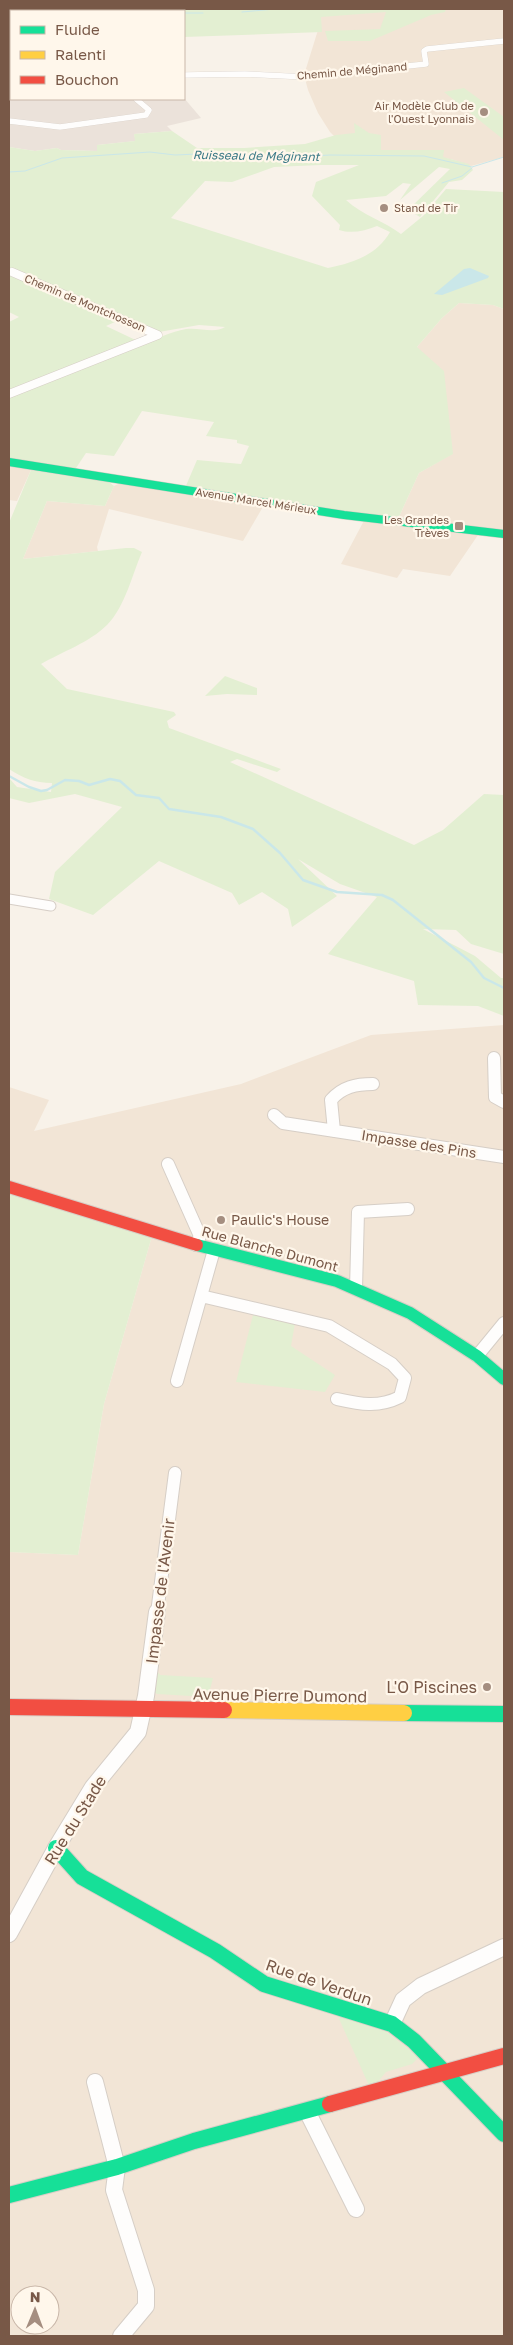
<svg xmlns="http://www.w3.org/2000/svg" width="513" height="2345" font-family="'Golos Text',sans-serif">
<style>
.residential{fill:#f2e5d6;fill-rule:evenodd}
.industrial{fill:#ebe2da}
.green{fill:#e3efd2;fill-rule:evenodd}
.water{fill:#cae7e9}
.lines{fill:none;stroke-linecap:round;stroke-linejoin:round}
.stream-far1{stroke:#cae7e9;stroke-width:1}
.stream{stroke:#cae7e9;stroke-width:2.5}
.street-far4-casing{stroke:#d6cec6;stroke-width:6}
.street-far3-casing{stroke:#d6cec6;stroke-width:9}
.street-far2-casing{stroke:#d6cec6;stroke-width:11}
.street-far1-casing{stroke:#d6cec6;stroke-width:14}
.street-casing{stroke:#d6cec6;stroke-width:18}
.fast-far2-casing{stroke:#d7cec6;stroke-width:9}
.fast-far1-casing{stroke:#d7cec6;stroke-width:14}
.fast-casing{stroke:#d7cec6;stroke-width:18}
.slow-casing{stroke:#d7cec6;stroke-width:18}
.jam-far1-casing{stroke:#d7cec6;stroke-width:14}
.jam-casing{stroke:#d7cec6;stroke-width:18}
.street-far4{stroke:#fefdfc;stroke-width:5.5}
.street-far3{stroke:#fefdfc;stroke-width:8}
.street-far2{stroke:#fefdfc;stroke-width:9}
.street-far1{stroke:#fefdfc;stroke-width:12}
.street{stroke:#fefdfc;stroke-width:16}
.fast-far2{stroke:#16e098;stroke-width:8}
.fast-far1{stroke:#16e098;stroke-width:12}
.fast{stroke:#16e098;stroke-width:16}
.slow{stroke:#ffcf43;stroke-width:16}
.jam-far1{stroke:#f24e42;stroke-width:12}
.jam{stroke:#f24e42;stroke-width:16}
.poi-dot{fill:#a58e80;stroke:#fff7eb;stroke-width:2}
.labels{text-anchor:middle;stroke-width:4.5;stroke-linejoin:round;paint-order:stroke}
.far-street-label{font-size:11px;fill:#785847;stroke:#fff7eb}
.far-poi-label{font-size:11px;fill:#785847;stroke:#fff7eb;text-anchor:end}
.far-water-label{font-size:12px;font-style:italic;fill:#3b7a87;stroke:#fff7eb}
.street-label{font-size:14px;fill:#785847;stroke:#fff7eb}
.poi-label{font-size:14px;fill:#785847;stroke:#fff7eb;text-anchor:start}
.near-street-label{font-size:16px;fill:#785847;stroke:#fff7eb}
.near-poi-label{font-size:16px;fill:#785847;stroke:#fff7eb;text-anchor:end}
</style>
<rect width="100%" height="100%" fill="#f8f2e9"/>
<path class="residential" d="M313,9H504V157L471,166L454,160L430,155L352,154L330,132L318,113L308,90L304,75L318,30Z
M459,303L493,305L504,309V538L478,535L450,576L403,569L397,578L341,564L367,515L398,519L419,473L452,454L417,347L442,318Z
M9,466L31,470L17,501L9,500Z
M123,482L264,505L243,541L109,509L97,547L98,551L23,559L47,501L105,506L114,486Z
M504,1025V2336H9V1552L78,1555L104,1404L152,1236L9,1192V1087L49,1100L34,1131L241,1084L371,1035ZM20,2295H50V2325H20Z"/>
<path class="industrial" d="M9,69H11V99L184,98L201,118L167,126L172,131L134,134L136,141L97,145V151L61,150L57,148L35,151L9,147Z"/>
<path class="green" d="M63,9H164L183,11H26Z
M184,9H446L445,12L431,15L370,41H328L325,31L380,29L386,12L321,17L322,32L184,37Z
M464,88L504,117V140L444,92Z
M354,123L369,133L381,135V150H444L443,157L469,164L473,170L462,180L449,182L420,217L408,210L450,169L439,167L400,200L411,184L403,183L386,196L346,200C362,215 384,221 401,234L423,216L446,189L504,192V309L493,305L459,303L442,318L417,347L444,371L453,454L419,473L398,519L334,511L185,488L197,460L241,464L249,446L237,443V440L206,436L214,422L142,411L114,456L86,453L74,471L9,459V322L19,317L9,312V147L35,151L57,148L61,150L97,151V145L135,141L134,134L172,131L197,148H244L305,144L336,135L355,133ZM321,165H359L316,182L312,196L340,225L339,230C351,234 365,231 377,226L390,232C377,255 353,263 328,268L171,218L205,181L232,182L274,167ZM126,317L159,332L199,325L225,327C214,334 199,327 186,329C171,332 157,338 144,344L106,326Z
M31,470L109,482L114,486L105,506L47,501L23,559L126,548H134L142,552C132,575 125,607 107,625C90,642 62,652 41,664L67,689L174,712L176,715L167,721L169,728L281,769L277,772L237,759L230,762L414,845L443,830L484,794L504,795V954L471,944L456,930L423,929L475,956L501,978H504V1016L478,1006L418,1005L414,981L328,954L377,897L340,884L298,859L337,896L292,927L288,909L262,892L239,905L232,893L159,861L93,915L49,899L55,872L122,807L75,794L29,803L9,798V778L17,787L51,792L52,783C35,783 23,778 9,769V523Z
M225,676L257,688V695L227,694L205,696Z
M9,1192L152,1236L104,1404L78,1555L9,1552Z
M253,1315L295,1323L291,1346L335,1375L325,1392L236,1382Z
M157,1671L160,1675L213,1678L208,1697L157,1694L154,1692Z
M336,2012L381,2028L419,2057L412,2064L386,2072L371,2090Z"/>
<path class="water" d="M470,268L489,276L488,278L442,295L434,294L464,269Z"/>
<g class="lines">
<path class="stream-far1" d="M102,11H104
M242,12L275,9
M9,13H11
M184,13H203
M9,172L25,171L62,158L150,152L175,155L220,153L257,159L330,155L424,156L472,167L504,157
M442,183L462,176L472,168"/>
<path class="stream" d="M9,776L29,787L41,791L47,790L65,780L79,781L89,785L110,779L120,781L136,795L159,798L169,809L221,817L253,829L280,853L303,880L337,892L382,895L393,900L471,962L484,978L504,988"/>
<defs>
<path id="street-far4" d="M9,71H11
M184,75L245,74L306,77L426,64L424,51L427,49L504,41
M9,87H11
M9,121L60,127L146,115L149,110L136,99"/>
<path id="street-far3" d="M9,394L158,335L12,272"/>
<path id="street-far2" d="M9,899L51,906"/>
<path id="street-far1" d="M494,1058L495,1097L504,1102
M274,1115L283,1123L504,1157
M334,1131L331,1100C342,1087 356,1084 373,1084
M168,1164L200,1236L196,1245
M356,1289L358,1212L408,1209
M201,1296L329,1326L392,1364L405,1378L400,1397C378,1408 360,1404 337,1399
M477,1356L504,1323
M177,1381L214,1250
M157,1613L175,1473"/>
<path id="street" d="M9,1934L56,1848L93,1787L138,1732L146,1696L157,1612
M392,2024L403,2000L421,1986L504,1947
M95,2082L117,2167L114,2190L146,2290V2306L121,2336
M307,2111L356,2209"/>
<path id="fast-far2" d="M9,462L344,515L504,534"/>
<path id="fast-far1" d="M197,1245L337,1281L410,1313L477,1356L504,1379"/>
<path id="fast" d="M404,1713L504,1714
M56,1848L82,1877L215,1951L264,1984L392,2024L414,2041L504,2134
M9,2195L117,2167L194,2141L330,2104"/>
<path id="slow" d="M224,1710L404,1713"/>
<path id="jam-far1" d="M9,1187L197,1245"/>
<path id="jam" d="M9,1707L224,1710
M330,2104L504,2056"/>
</defs>
<use href="#street-far4" class="street-far4-casing"/>
<use href="#street-far3" class="street-far3-casing"/>
<use href="#street-far2" class="street-far2-casing"/>
<use href="#street-far1" class="street-far1-casing"/>
<use href="#street" class="street-casing"/>
<use href="#fast-far2" class="fast-far2-casing"/>
<use href="#fast-far1" class="fast-far1-casing"/>
<use href="#fast" class="fast-casing"/>
<use href="#slow" class="slow-casing"/>
<use href="#jam-far1" class="jam-far1-casing"/>
<use href="#jam" class="jam-casing"/>
<use href="#street-far4" class="street-far4"/>
<use href="#street-far3" class="street-far3"/>
<use href="#street-far2" class="street-far2"/>
<use href="#street-far1" class="street-far1"/>
<use href="#street" class="street"/>
<use href="#fast-far2" class="fast-far2"/>
<use href="#fast-far1" class="fast-far1"/>
<use href="#fast" class="fast"/>
<use href="#slow" class="slow"/>
<use href="#jam-far1" class="jam-far1"/>
<use href="#jam" class="jam"/>
</g>
<g class="poi-dot">
<circle cx="484" cy="112" r="5"/>
<circle cx="384" cy="208" r="5"/>
<rect x="454" y="521" width="10" height="10" rx="2.5"/>
<circle cx="221" cy="1220" r="5"/>
<circle cx="487" cy="1687" r="5"/>
</g>
<g class="labels">
<g class="far-street-label">
<text transform="translate(352 71) rotate(-5)" y="4">Chemin de Méginand</text>
<text transform="translate(85 303) rotate(23)" y="4">Chemin de Montchosson</text>
<text transform="translate(256 501) rotate(9)" y="4">Avenue Marcel Mérieux</text>
</g>
<g class="far-poi-label">
<text x="474" y="110">Air Modèle Club de<tspan x="474" dy="13">l'Ouest Lyonnais</tspan></text>
<text x="394" y="212" text-anchor="start">Stand de Tir</text>
<text x="449" y="524">Les Grandes<tspan x="449" dy="13">Trèves</tspan></text>
</g>
<g class="far-water-label">
<text transform="translate(256 156) rotate(1)" y="4">Ruisseau de Méginant</text>
</g>
<g class="street-label">
<text transform="translate(419 1144) rotate(9)" y="5">Impasse des Pins</text>
<text transform="translate(270 1249) rotate(15)" y="5">Rue Blanche Dumont</text>
</g>
<g class="poi-label">
<text x="231" y="1225">Paulic's House</text>
</g>
<g class="near-street-label">
<text transform="translate(160 1591) rotate(-83)" y="6">Impasse de l'Avenir</text>
<text transform="translate(280 1695) rotate(1)" y="6">Avenue Pierre Dumond</text>
<text transform="translate(75 1820) rotate(-58)" y="6">Rue du Stade</text>
<text transform="translate(319 1982) rotate(19)" y="6">Rue de Verdun</text>
</g>
<g class="near-poi-label">
<text x="477" y="1693">L'O Piscines</text>
</g>
</g>
<rect width="513" height="2345" fill="none" stroke="#785847" stroke-width="20"/>
<rect x="10" y="10" width="175" height="90" fill="#fff7eb" stroke="#c9b7a9"/>
<rect x="20" y="26" width="25" height="8" fill="#16e098" stroke="#c9b7a9"/>
<text x="55" y="35" font-size="15" fill="#785847">Fluide</text>
<rect x="20" y="51" width="25" height="8" fill="#ffcf43" stroke="#c9b7a9"/>
<text x="55" y="60" font-size="15" fill="#785847">Ralenti</text>
<rect x="20" y="76" width="25" height="8" fill="#f24e42" stroke="#c9b7a9"/>
<text x="55" y="85" font-size="15" fill="#785847">Bouchon</text>
<g transform="translate(35 2310) rotate(1)"><circle r="24" fill="#fff7eb" stroke="#c9b7a9"/>
<path d="M0-4L9 19L0 12L-9 19Z" fill="#a58e80"/>
<text y="-8" font-size="14" font-weight="bold" text-anchor="middle" fill="#785847">N</text>
</g>
</svg>
